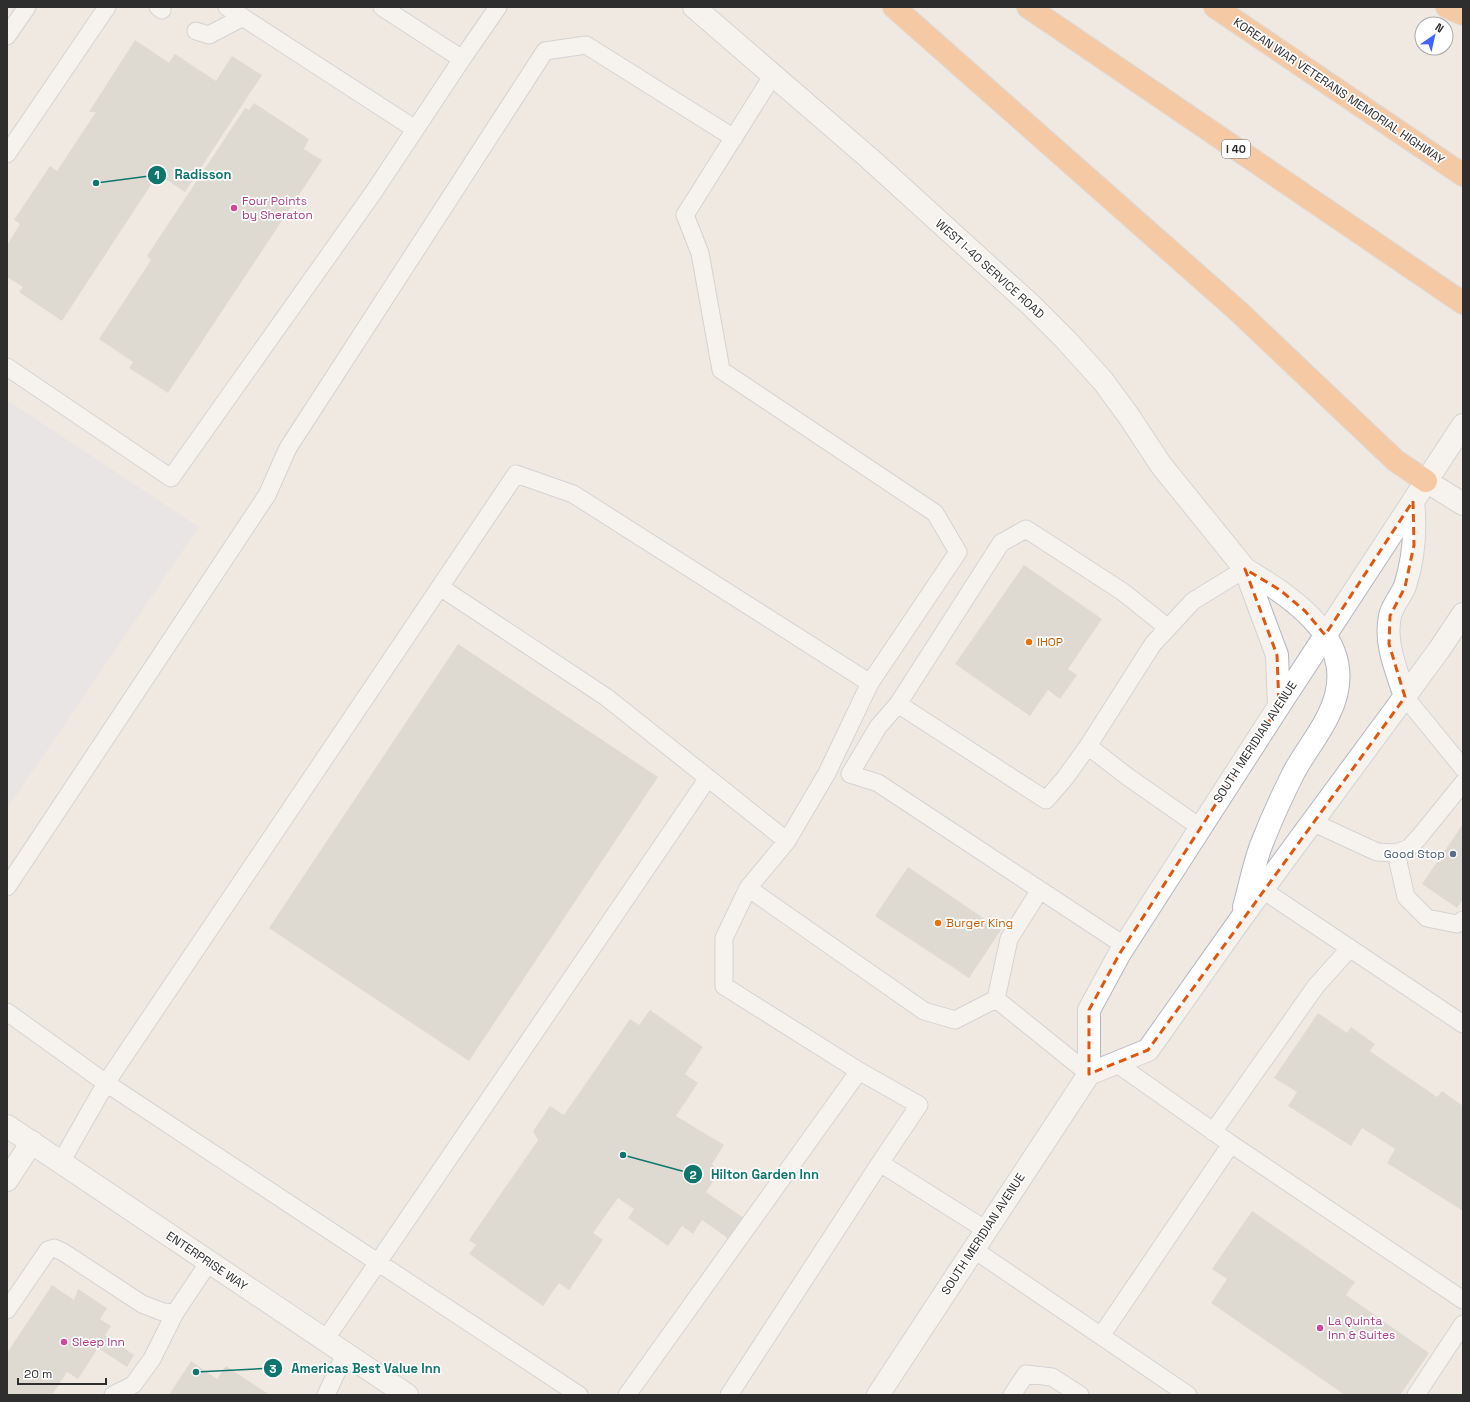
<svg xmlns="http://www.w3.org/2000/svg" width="1470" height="1402" font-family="'Space Grotesk',sans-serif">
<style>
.industrial{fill:#e3e1e8}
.building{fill:#cbc7bf}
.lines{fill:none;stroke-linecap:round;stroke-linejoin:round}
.lane-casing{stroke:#b4b7c1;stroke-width:19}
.street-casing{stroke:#b4b7c1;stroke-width:24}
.secondary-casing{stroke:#b4b7c1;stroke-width:24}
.highway-casing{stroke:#c9c9c9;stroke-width:24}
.lane{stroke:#fff;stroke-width:17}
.street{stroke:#fff;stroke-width:22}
.secondary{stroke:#fff;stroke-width:22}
.highway{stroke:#ffa35c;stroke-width:22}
.marked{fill:none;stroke:#df570e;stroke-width:3;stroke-dasharray:8 5;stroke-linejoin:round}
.hotel-dot{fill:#d1479c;stroke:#fff;stroke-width:1.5}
.food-dot{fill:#e8710a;stroke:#fff;stroke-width:1.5}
.service-dot{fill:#5c6f8a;stroke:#fff;stroke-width:1.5}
.labels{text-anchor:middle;stroke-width:3.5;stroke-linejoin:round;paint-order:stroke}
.shield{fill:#fff;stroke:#6d6d6d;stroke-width:1}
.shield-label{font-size:11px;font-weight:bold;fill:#2e2e2e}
.street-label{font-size:12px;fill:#2e2e2e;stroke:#fff}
.hotel-label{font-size:12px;fill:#b23c85;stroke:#fff;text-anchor:start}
.food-label{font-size:12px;fill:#c56008;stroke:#fff;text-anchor:start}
.service-label{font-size:12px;fill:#4e5e75;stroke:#fff;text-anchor:end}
.leader{fill:none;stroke:#0f766e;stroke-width:1.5}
.callout-dot{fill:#0f766e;stroke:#fff;stroke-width:1.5}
.mark-label{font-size:12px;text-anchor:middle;font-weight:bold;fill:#fff}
.callout-label{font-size:13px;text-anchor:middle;font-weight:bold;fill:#0f766e;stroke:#fff;stroke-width:3.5;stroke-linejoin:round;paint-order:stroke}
</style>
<rect width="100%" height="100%" fill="#efe9e1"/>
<path class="industrial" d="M7,400L199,527L7,809Z"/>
<path class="building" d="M135,40L169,63L175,54L216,81L232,56L262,75L185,192L158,174L62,321L19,292L23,287L7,277V245L20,224L14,220L50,166L57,171L96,112H89Z
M254,103L309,139L304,149L322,160L168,393L129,368L133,362L99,339L151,260L147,256L245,108L249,110Z
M1024,565L1102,619L1068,669L1077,675L1060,699L1048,690L1030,716L955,664Z
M458,644L658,777L469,1061L269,928Z
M1463,824V899L1457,908L1422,884Z
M908,867L1001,930L969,978L875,916Z
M650,1010L703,1047L685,1074L698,1083L676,1116L724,1145L712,1164L719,1173L706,1192L744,1218L729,1239L702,1220L693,1234L682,1226L668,1246L628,1218L634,1209L618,1198L593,1233L603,1240L569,1290L559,1283L543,1306L469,1254L476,1245L469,1240L538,1140L533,1131L550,1106L564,1115L630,1019L639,1025Z
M1318,1013L1347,1033L1351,1027L1375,1044L1370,1051L1437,1097L1442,1091L1463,1106V1211L1387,1163L1395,1149L1362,1128L1351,1146L1288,1106L1297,1092L1274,1078Z
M1252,1211L1355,1282L1346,1295L1429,1353L1400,1395H1345L1211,1303L1227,1279L1212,1269Z
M52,1285L74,1300L78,1289L107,1308L100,1319L111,1326L105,1335L134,1355L127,1367L98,1348L78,1379L67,1372L52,1395H7V1353Z
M191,1361L217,1379L226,1366L270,1395H169Z"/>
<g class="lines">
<defs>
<path id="lane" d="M158,7L162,10
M227,7L415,129
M196,31L209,35L243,17
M7,36L27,7
M462,59L498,7
M773,75L685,215L700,253L721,370L935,513L958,552L870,683
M7,154L107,7
M7,367L171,478L373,193L462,59L382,7
M440,587L606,697L708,778
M1405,697L1463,768
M898,704L878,727L850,774L878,783L1125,946
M1088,746L1065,778L1046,800L898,704L1001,543L1026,529L1123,592L1168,628
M1312,822L1377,852L1396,853L1409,848L1420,836L1463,783
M1201,828L1128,777L1088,746L1153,644L1193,601L1245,569
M1396,853L1406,897L1427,918L1457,924L1463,920
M7,887L267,495L288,448L545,51L586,45L734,138
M1263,890L1463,1024
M996,999L1009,939L1040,890
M996,999L1089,1074
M7,1012L106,1083L516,474L573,494L870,683L827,773L787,841L748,888L924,1011L955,1020L996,999
M859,1071L919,1105L880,1163L986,1230
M1213,1132L1316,986L1350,948
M1231,1144L1463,1300
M61,1162L106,1083L579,1395
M973,1249L1188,1395
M7,1310L48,1250L54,1248L63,1252L142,1304L163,1312L175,1313
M1101,1336L1231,1144L1116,1063
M325,1340L708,778L787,841
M113,1395L133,1385L152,1359L175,1313L209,1262
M326,1395L345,1354
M627,1395L859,1071L724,986V938L748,888
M729,1395L880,1163
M1012,1395L1026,1374L1052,1377L1080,1395
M1416,1395L1463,1324"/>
<path id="street" d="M7,1180L32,1142"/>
<path id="secondary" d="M694,7L869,158L1032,306L1065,339L1103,381L1128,415L1161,465L1245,569L1277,655L1279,706
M1426,481L1463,504
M1405,697C1397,671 1384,644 1390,616C1392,606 1401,596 1405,586C1414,558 1416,530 1413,501
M1244,907C1250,886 1254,863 1262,843C1271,820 1281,798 1292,776C1302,755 1319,736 1329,714C1363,644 1298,601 1245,569
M1089,1074L1148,1050L1240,920L1439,650L1463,614
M7,1126L407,1395
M878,1395L1089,1074V1010L1120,953L1279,706L1463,425"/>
<path id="highway" d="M894,7L1238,311L1396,461L1426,481
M1028,7L1463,303
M1215,7L1463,175
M1447,7L1463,14"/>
</defs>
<use href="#lane" class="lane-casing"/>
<use href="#street" class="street-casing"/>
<use href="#secondary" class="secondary-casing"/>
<use href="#highway" class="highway-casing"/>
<use href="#lane" class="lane"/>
<use href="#street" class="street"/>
<use href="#secondary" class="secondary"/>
<use href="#highway" class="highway"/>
</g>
<path d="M0 0H1470V1402H0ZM1413,501L1414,545L1405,587L1390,616L1389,644L1405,697L1148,1050L1089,1074V1010L1120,953L1279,706L1277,655L1245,569L1280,590L1305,611L1325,635Z" fill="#efe9e1" fill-opacity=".55" fill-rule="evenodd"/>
<path class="marked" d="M1413,501L1414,545L1405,587L1390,616L1389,644L1405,697L1148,1050L1089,1074V1010L1120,953L1279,706L1277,655L1245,569L1280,590L1305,611L1325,635Z"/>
<g class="hotel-dot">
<circle cx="234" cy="208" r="4"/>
<circle cx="1320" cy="1328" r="4"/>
<circle cx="64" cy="1342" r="4"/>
</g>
<g class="food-dot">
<circle cx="1029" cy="642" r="4"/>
<circle cx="938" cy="923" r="4"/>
</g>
<circle class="service-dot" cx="1453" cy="854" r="4"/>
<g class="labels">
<rect class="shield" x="1222" y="140" width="28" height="18" rx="3"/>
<g class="shield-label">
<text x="1236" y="153">I 40</text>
</g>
<g class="street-label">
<text transform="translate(1339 91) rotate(34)" y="4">KOREAN WAR VETERANS MEMORIAL HIGHWAY</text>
<text transform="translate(990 269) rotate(42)" y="4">WEST I-40 SERVICE ROAD</text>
<text transform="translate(1255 742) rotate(-57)" y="4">SOUTH MERIDIAN AVENUE</text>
<text transform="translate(983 1234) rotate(-57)" y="4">SOUTH MERIDIAN AVENUE</text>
<text transform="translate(207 1261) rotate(34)" y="4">ENTERPRISE WAY</text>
</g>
<g class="hotel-label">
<text x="242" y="205">Four Points<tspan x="242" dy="14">by Sheraton</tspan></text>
<text x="1328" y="1325">La Quinta<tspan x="1328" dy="14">Inn &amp; Suites</tspan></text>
<text x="72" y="1346">Sleep Inn</text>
</g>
<g class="food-label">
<text x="1037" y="646">IHOP</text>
<text x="946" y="927">Burger King</text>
</g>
<g class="service-label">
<text x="1445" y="858">Good Stop</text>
</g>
</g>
<path class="leader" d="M96 183L157 175M623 1155L693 1174M196 1372L273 1368"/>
<g class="callout-dot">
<circle cx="96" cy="183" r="4"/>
<circle cx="623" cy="1155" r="4"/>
<circle cx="196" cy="1372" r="4"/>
<circle cx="157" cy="175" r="10"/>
<circle cx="693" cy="1174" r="10"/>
<circle cx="273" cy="1368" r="10"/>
</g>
<g class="mark-label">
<text x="157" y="179">1</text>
<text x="693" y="1179">2</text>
<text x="273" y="1373">3</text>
</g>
<g class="callout-label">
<text x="203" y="179">Radisson</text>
<text x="765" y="1179">Hilton Garden Inn</text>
<text x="366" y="1373">Americas Best Value Inn</text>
</g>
<rect width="1470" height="1402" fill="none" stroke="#2e2e2e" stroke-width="16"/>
<g transform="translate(1434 36) rotate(34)"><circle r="19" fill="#ffffff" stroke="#ababab"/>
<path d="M0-3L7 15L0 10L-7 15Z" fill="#4264fb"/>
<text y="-6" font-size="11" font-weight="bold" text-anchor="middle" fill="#2e2e2e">N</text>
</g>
<path d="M18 1378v6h88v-6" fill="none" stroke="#2e2e2e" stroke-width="2"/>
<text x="24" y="1378" font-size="12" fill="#2e2e2e" stroke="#ffffff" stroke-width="3" paint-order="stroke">20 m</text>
</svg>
